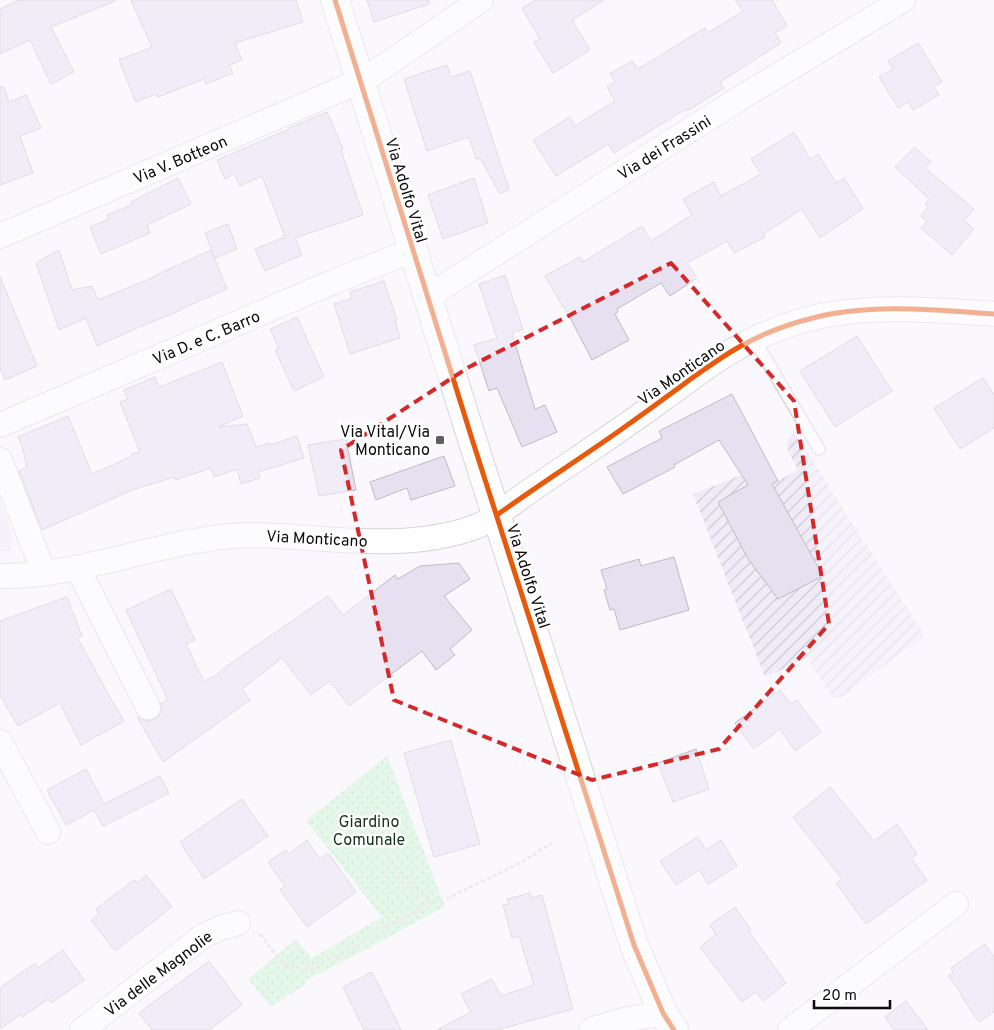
<svg xmlns="http://www.w3.org/2000/svg" width="994" height="1030" font-family="Overpass,sans-serif">
<style>
.industrial{fill:url(#industrial-furrows)}
.built{fill:#f0ecf7}
.grass{fill:url(#grass-dots)}
.building{fill:#e6e0f1;stroke:#bebdc0}
.lines{fill:none;stroke-linecap:round;stroke-linejoin:round}
.lane-casing{stroke:#d7d6da;stroke-width:14}
.street-casing{stroke:#d7d6da;stroke-width:26}
.secondary-casing{stroke:#d7d6da;stroke-width:30}
.path{stroke:#dcdcdd;stroke-width:3;stroke-dasharray:4 2.5;stroke-linecap:butt}
.lane{stroke:#fefeff;stroke-width:11}
.street{stroke:#fefeff;stroke-width:24}
.secondary{stroke:#fefeff;stroke-width:28}
.cycleway-casing{stroke:#fff;stroke-width:8}
.cycleway{stroke:#e8590c;stroke-width:5}
.marked{fill:none;stroke:#d62828;stroke-width:4;stroke-dasharray:10 6;stroke-linejoin:round}
.poi-dot{fill:#5f5e61;stroke:#fff;stroke-width:2}
.labels{text-anchor:middle;stroke-width:5;stroke-linejoin:round;paint-order:stroke}
.street-label{font-size:16px;fill:#0c0b0d;stroke:#fff}
.poi-label{font-size:16px;fill:#0c0b0d;stroke:#fff;text-anchor:end}
.park-label{font-size:16px;fill:#123418;stroke:#fff}
</style>
<defs>
<pattern id="industrial-furrows" width="10" height="10" patternUnits="userSpaceOnUse" patternTransform="scale(1.25)"><rect width="10" height="10" fill="#efecf8"/><path d="M-1 1l2-2M0 10L10 0M9 11l2-2" fill="none" stroke="#ccc9d3"/></pattern>
<pattern id="grass-dots" width="8" height="8" patternUnits="userSpaceOnUse" patternTransform="scale(1.25)"><rect width="8" height="8" fill="#c9f6d0"/><path d="M2 2h.1M6 6h.1" fill="none" stroke="#abd2b1" stroke-width="1.8" stroke-linecap="round"/></pattern>
</defs>
<rect width="100%" height="100%" fill="#faf8fd"/>
<path class="industrial" d="M794,432L925,636L840,698H833L806,657L793,665L765,677L693,494L741,475L753,494L798,470L788,451L787,442Z"/>
<path class="built" d="M0,501L11,529L13,540L11,550L6,551H0Z"/>
<path class="grass" d="M387,756L445,906L384,940L305,981L306,984L271,1007L248,979L296,939L312,958L382,917L306,821Z"/>
<path class="building" d="M19,0H115V1L51,27L74,72L51,84L30,40L0,54V9Z
M131,0H296L303,22L235,43L242,60L229,65L233,73L206,84L204,79L158,97L156,94L136,102L119,60L152,47Z
M367,0H429V4L374,22Z
M536,0H604L572,20L590,50L553,73L534,42L540,39L522,8Z
M735,0H772L787,26L775,33L781,43L720,82L724,88L687,111L686,109L614,153L608,144L556,176L533,140L570,117L575,126L615,101L607,87L615,81L610,74L632,61L638,69L705,28L708,33L743,11Z
M918,43L942,82L934,86L939,95L913,110L908,102L898,108L879,77L893,69L888,61Z
M447,65L451,77L470,71L509,189L500,194L480,158L476,159L469,137L427,151L404,79Z
M0,87H4L9,102L26,95L41,128L20,136L33,173L0,185Z
M327,112L343,149L341,150L363,215L295,238L302,255L265,271L255,249L285,237L262,176L240,186L234,174L225,179L217,160L289,129V128Z
M794,132L810,159L818,154L836,183L844,178L863,209L820,238L802,209L763,234L765,237L734,253L727,241L687,263L697,278L670,296L661,283L617,309L618,312L615,314L629,340L592,360L564,306L563,307L545,276L580,257L583,262L642,226L651,241L692,215L683,199L714,182L721,196L761,174L751,159Z
M915,147L931,162L925,168L974,209L964,221L974,229L952,255L921,228L927,221L921,216L928,207L925,204L929,199L895,167Z
M178,178L191,204L147,225L150,233L101,254L90,227L109,219L107,215L132,205L131,202Z
M474,178L488,223L443,239L428,195Z
M228,224L237,249L215,258L205,233Z
M59,250L72,290L92,286L98,300L154,277V276L211,250L227,289L179,310V311L135,329L97,346L86,318L59,330L36,263Z
M505,275L523,329L512,333L535,409L545,405L557,432L522,447L497,388L489,391L474,345L497,338L479,284Z
M0,277L37,366L5,380L0,368Z
M384,281L397,320L395,321L400,338L350,354L334,304L352,298L350,292Z
M297,317L324,377L294,391L275,350L279,349L270,329Z
M857,336L892,391L835,427L800,371Z
M222,362L243,416L219,427L247,424L256,447L270,443L271,445L297,436L304,458L258,472L260,478L241,484L237,469L214,477L211,468L175,480L174,477L132,490L42,530L19,471L27,467L23,449L18,437L68,416L92,474L132,456V454L140,452L120,402L128,399L124,390L155,377L159,387Z
M983,378L994,395V428L960,449L934,408Z
M732,394L778,481L772,484L823,576L778,599L748,559L718,502L748,485L719,440L674,465L675,467L623,494L607,467L662,438L659,431Z
M346,439L356,490L319,496L308,445Z
M444,456L455,486L411,500L407,488L376,500L370,482Z
M674,557L689,610L620,630L614,609L610,610L604,590L607,589L601,570L639,559L641,566Z
M459,563L470,579L444,596L472,630L450,649L455,655L436,670L422,651L349,706L330,681L311,695L282,658L242,689L250,700L163,762L137,717L147,721L155,719L160,714L162,708L161,703L168,700L126,610L171,589L195,640L186,644L204,682L211,677L212,678L227,666L328,596L343,615L395,575L398,579L420,566Z
M67,597L82,636L77,637L112,701L124,721L81,745L60,703L18,726L0,695V621Z
M780,690L791,704L797,700L821,732L795,751L780,729L754,749L735,723Z
M451,740L480,844L434,857L404,753Z
M696,749L709,789L673,802L658,763Z
M86,769L104,804L160,776L169,793L103,826L94,810L66,825L47,790Z
M830,787L874,841L897,824L917,854L911,858L927,880L866,924L836,883L842,879L793,817Z
M242,799L268,836L204,879L180,842Z
M698,837L706,850L721,840L737,866L708,884L699,870L676,885L660,861Z
M307,840L320,859L328,853L356,892L307,927L280,890L285,886L268,862L286,850L289,854Z
M146,875L172,907L115,951L91,920L99,914L96,909L134,880L137,883Z
M530,893L531,898L542,895L573,1009L497,1030H437L471,1012L461,994L492,979L501,996L534,985L519,936L512,938L503,905L509,904L507,899Z
M735,907L751,930L749,932L786,983L763,1001L756,992L742,1002L700,947L716,934L710,925Z
M985,944L994,957V1012L979,1022L961,996L962,995L948,976L953,972L951,968Z
M63,950L84,980L51,1003L48,999L22,1017L20,1015L0,1029V988L35,963L38,968Z
M209,961L242,1005L209,1030H152L139,1013Z
M372,972L401,1030H364L343,987Z
M906,1001L928,1030H894L885,1017Z"/>
<g class="lines">
<defs>
<path id="lane" d="M754,339L819,449"/>
<path id="street" d="M0,236L344,88L361,82L481,0
M427,297L742,97L903,0
M0,425L333,282L413,250
M0,460L44,573
M77,567L148,707
M0,576C79,577 153,543 231,536C252,534 274,536 295,537C354,541 417,548 475,527C493,520 508,506 524,495C541,483 559,471 577,459C606,439 636,419 664,398C685,384 704,368 725,355C761,333 803,317 845,312C894,306 945,311 994,314
M0,742L48,832
M82,1030L203,936L220,928L238,923
M591,1030L623,1020L663,1013
M790,1030L956,904"/>
<path id="secondary" d="M335,0L472,439L634,945L663,1013L674,1030"/>
</defs>
<use href="#lane" class="lane-casing"/>
<use href="#street" class="street-casing"/>
<use href="#secondary" class="secondary-casing"/>
<path class="path" d="M427,903L444,900L522,862L552,843
M260,934C276,954 281,969 311,969
M293,941L311,969L321,962L354,948L377,929L388,924L409,917L421,910L427,903V899L397,872L390,863L376,832"/>
<use href="#lane" class="lane"/>
<use href="#street" class="street"/>
<use href="#secondary" class="secondary"/>
<defs>
<path id="cycleway" d="M335,0L472,439L634,945L663,1013L674,1030
M497,515C537,486 578,460 619,431C643,414 668,396 692,378C708,367 723,356 739,347C762,334 788,324 813,318C870,303 936,310 994,314"/>
</defs>
<use href="#cycleway" class="cycleway-casing"/>
<use href="#cycleway" class="cycleway"/>
</g>
<path d="M0 0H994V1030H0ZM671,263L794,401L829,624L719,749L592,780L394,700L341,450L469,367Z" fill="#faf8fd" fill-opacity=".55" fill-rule="evenodd"/>
<path class="marked" d="M671,263L794,401L829,624L719,749L592,780L394,700L341,450L469,367Z"/>
<rect class="poi-dot" x="435" y="435" width="10" height="10" rx="2.5"/>
<g class="labels">
<g class="street-label">
<text transform="translate(664 147) rotate(-32)" y="6">Via dei Frassini</text>
<text transform="translate(180 159) rotate(-23)" y="6">Via V. Botteon</text>
<text transform="translate(407 190) rotate(73)" y="6">Via Adolfo Vital</text>
<text transform="translate(206 337) rotate(-23)" y="6">Via D. e C. Barro</text>
<text transform="translate(681 372) rotate(-35)" y="6">Via Monticano</text>
<text transform="translate(317 538) rotate(3)" y="6">Via Monticano</text>
<text transform="translate(529 576) rotate(72)" y="6">Via Adolfo Vital</text>
<text transform="translate(158 973) rotate(-37)" y="6">Via delle Magnolie</text>
</g>
<g class="poi-label">
<text x="430" y="437">Via Vital/Via<tspan x="430" dy="18">Monticano</tspan></text>
</g>
<g class="park-label">
<text x="369" y="827">Giardino<tspan x="369" dy="18">Comunale</tspan></text>
</g>
</g>
<path d="M814 1000v8h76v-8" fill="none" stroke="#0c0b0d" stroke-width="2.5"/>
<text x="822" y="1000" font-size="15" fill="#0c0b0d" stroke="#ffffff" stroke-width="4" paint-order="stroke">20 m</text>
</svg>
